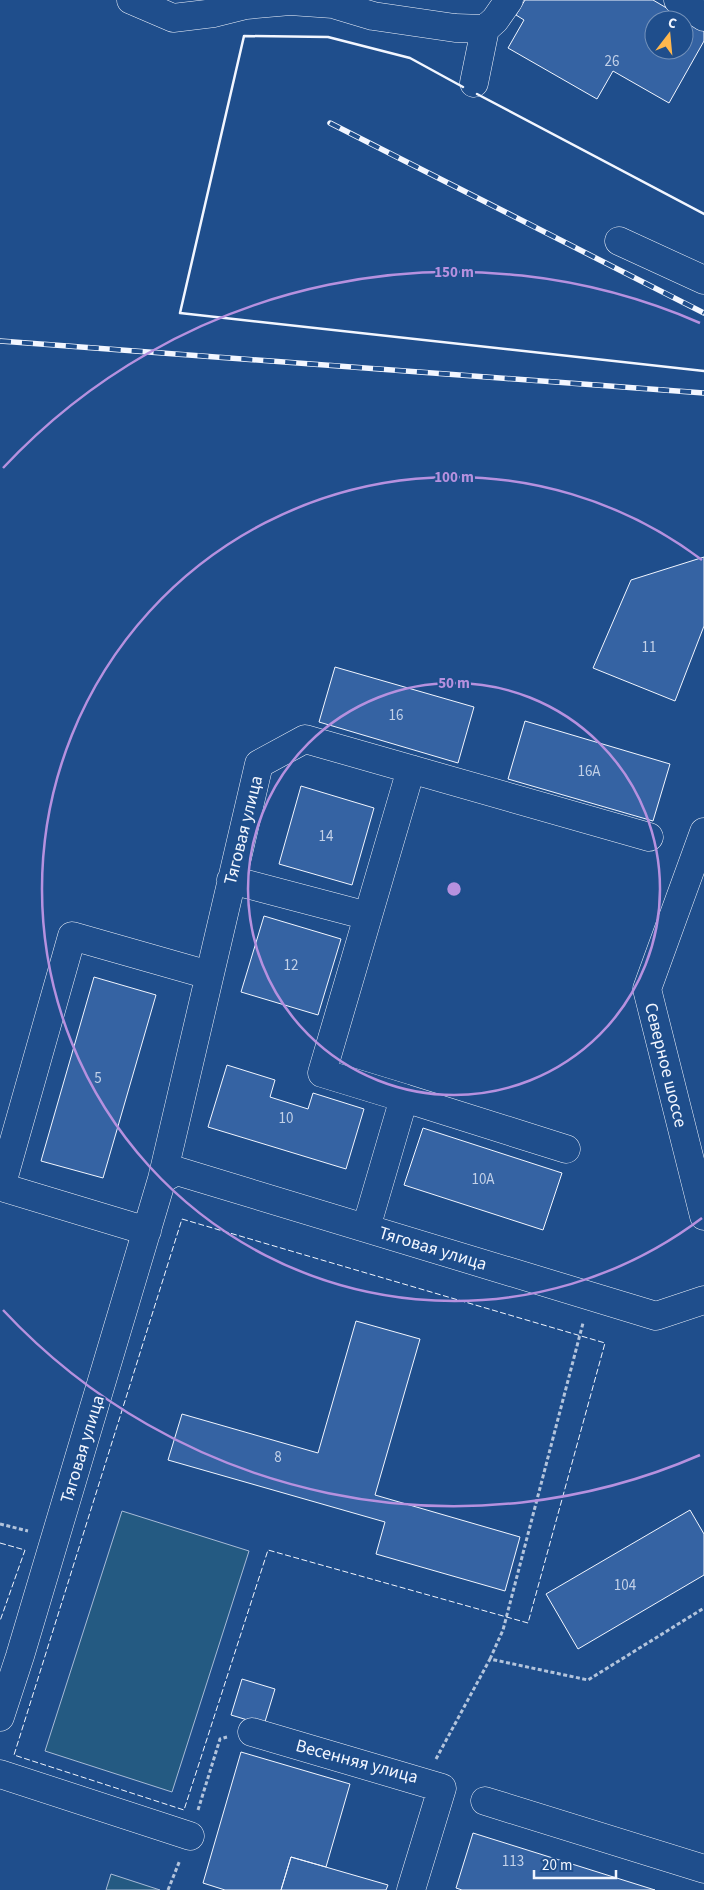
<svg xmlns="http://www.w3.org/2000/svg" width="704" height="1890" font-family="'Source Sans 3',sans-serif">
<style>
.green{fill:#245a82;stroke:#a8bbd7}
.building{fill:#3563a3;stroke:#f2f6ff;fill-rule:evenodd}
.lines{fill:none;stroke-linecap:round;stroke-linejoin:round}
.minor-casing{stroke:#f2f6ff;stroke-width:29}
.major-casing{stroke:#f2f6ff;stroke-width:29}
.path{stroke:#b3c4dc;stroke-width:3;stroke-dasharray:4 2.5;stroke-linecap:butt}
.minor{stroke:#1f4e8c;stroke-width:28}
.major{stroke:#1f4e8c;stroke-width:28}
.rail-casing{stroke:#f2f6ff;stroke-width:5.5}
.rail{stroke:#1f4e8c;stroke-width:4;stroke-dasharray:11;stroke-linecap:butt}
.fence{stroke:#f2f6ff;stroke-width:1;stroke-dasharray:6 2.5;stroke-linecap:butt}
.wall{stroke:#f2f6ff;stroke-width:2.5}
.ring{fill:none;stroke:#b691df;stroke-width:2.5}
.labels{text-anchor:middle;stroke-width:4;stroke-linejoin:round;paint-order:stroke}
.number-label{font-size:15px;fill:#c3d1e8}
.street-label{font-size:18px;fill:#f2f6ff;stroke:#1f4e8c}
.centre{fill:#b691df;stroke:#1f4e8c;stroke-width:2.5}
.ring-label{font-size:15px;text-anchor:middle;font-weight:bold;fill:#b691df;stroke:#1f4e8c;stroke-width:4;stroke-linejoin:round;paint-order:stroke}
</style>
<rect width="100%" height="100%" fill="#1f4e8c"/>
<path class="green" d="M122,1511L249,1551L172,1792L45,1751Z
M111,1874L160,1890H106Z"/>
<path class="building" d="M525,0H653L704,30V41L669,103L613,71L597,99L508,48L524,20L516,15ZM654,20H684V50H654Z
M704,557V626L675,701L593,668L631,580Z
M335,667L474,707L458,763L319,722Z
M525,721L670,764L653,821L508,779Z
M301,786L374,808L352,885L279,864Z
M264,916L341,939L318,1015L241,992Z
M94,977L156,995L103,1178L41,1161Z
M227,1065L275,1080L270,1097L308,1109L313,1093L364,1109L346,1169L208,1127Z
M423,1128L562,1173L543,1230L404,1185Z
M356,1321L420,1339L375,1495L520,1537L505,1591L376,1554L385,1522L168,1460L182,1414L318,1453Z
M690,1510L704,1534V1575L578,1649L546,1594Z
M242,1679L275,1689L264,1725L231,1715Z
M241,1752L350,1784L326,1867L291,1857L281,1890H225L203,1883Z
M473,1833L655,1890H462L456,1888Z
M291,1857L388,1885L386,1890H281Z"/>
<g class="lines">
<defs>
<path id="minor" d="M131,0L173,18L214,13L246,5L290,1L333,4L373,16L455,28L485,29L495,20L509,0
M678,0L704,17
M474,83L485,29
M619,241L704,280
M231,880L368,916
M404,1098L322,1073L411,769
M162,1179L259,764L305,739L649,837
M366,1228L404,1098L566,1149
M147,1231L1,1187L72,936L209,975
M0,1717L20,1656L162,1179L177,1171L656,1316L704,1300
M252,1732L442,1788L411,1890
M0,1774L190,1836
M485,1801L704,1869"/>
<path id="major" d="M704,832L647,989L704,1216"/>
</defs>
<use href="#minor" class="minor-casing"/>
<use href="#major" class="major-casing"/>
<path class="path" d="M0,1524L28,1531
M490,1659L503,1630L583,1323
M436,1759L490,1659L588,1680L704,1608
M198,1810L220,1739L227,1737
M168,1890L180,1860"/>
<use href="#minor" class="minor"/>
<use href="#major" class="major"/>
<defs>
<path id="rail" d="M330,123L704,313
M0,341L704,393"/>
</defs>
<use href="#rail" class="rail-casing"/>
<use href="#rail" class="rail"/>
<path class="fence" d="M182,1219L605,1343L528,1623L268,1550L184,1810L14,1755Z
M0,1543L25,1550L0,1621"/>
<path class="wall" d="M463,87L410,58L328,37L244,36L180,313L704,371
M477,94L704,214"/>
</g>
<g class="ring">
<circle cx="454" cy="889" r="206"/>
<path d="M702 1218A412 412 0 1 1 702 560"/>
<path d="M700 1455A617 617 0 0 1 3 1310M3 468A617 617 0 0 1 700 323"/>
</g>
<g class="labels">
<g class="number-label">
<text x="612" y="66">26</text>
<text x="649" y="652">11</text>
<text x="396" y="720">16</text>
<text x="589" y="776">16А</text>
<text x="326" y="841">14</text>
<text x="291" y="970">12</text>
<text x="98" y="1083">5</text>
<text x="286" y="1123">10</text>
<text x="483" y="1184">10А</text>
<text x="278" y="1462">8</text>
<text x="625" y="1590">104</text>
<text x="513" y="1866">113</text>
</g>
<g class="street-label">
<text transform="translate(243 830) rotate(-76)" y="6">Тяговая улица</text>
<text transform="translate(666 1065) rotate(76)" y="6">Северное шоссе</text>
<text transform="translate(433 1248) rotate(17)" y="6">Тяговая улица</text>
<text transform="translate(82 1449) rotate(-73)" y="6">Тяговая улица</text>
<text transform="translate(357 1761) rotate(15)" y="6">Весенняя улица</text>
</g>
</g>
<circle cx="454" cy="889" r="8" class="centre"/>
<g class="ring-label">
<text x="454" y="277">150 m</text>
<text x="454" y="482">100 m</text>
<text x="454" y="688">50 m</text>
</g>
<g transform="translate(669 35) rotate(16)"><circle r="24" fill="#1f4e8c" stroke="#7391ba"/>
<path d="M0-4L9 19L0 12L-9 19Z" fill="#ffb74d"/>
<text y="-8" font-size="14" font-weight="bold" text-anchor="middle" fill="#f2f6ff">С</text>
</g>
<path d="M534 1870v8h82v-8" fill="none" stroke="#f2f6ff" stroke-width="2.5"/>
<text x="542" y="1870" font-size="15" fill="#f2f6ff" stroke="#1f4e8c" stroke-width="4" paint-order="stroke">20 m</text>
</svg>
